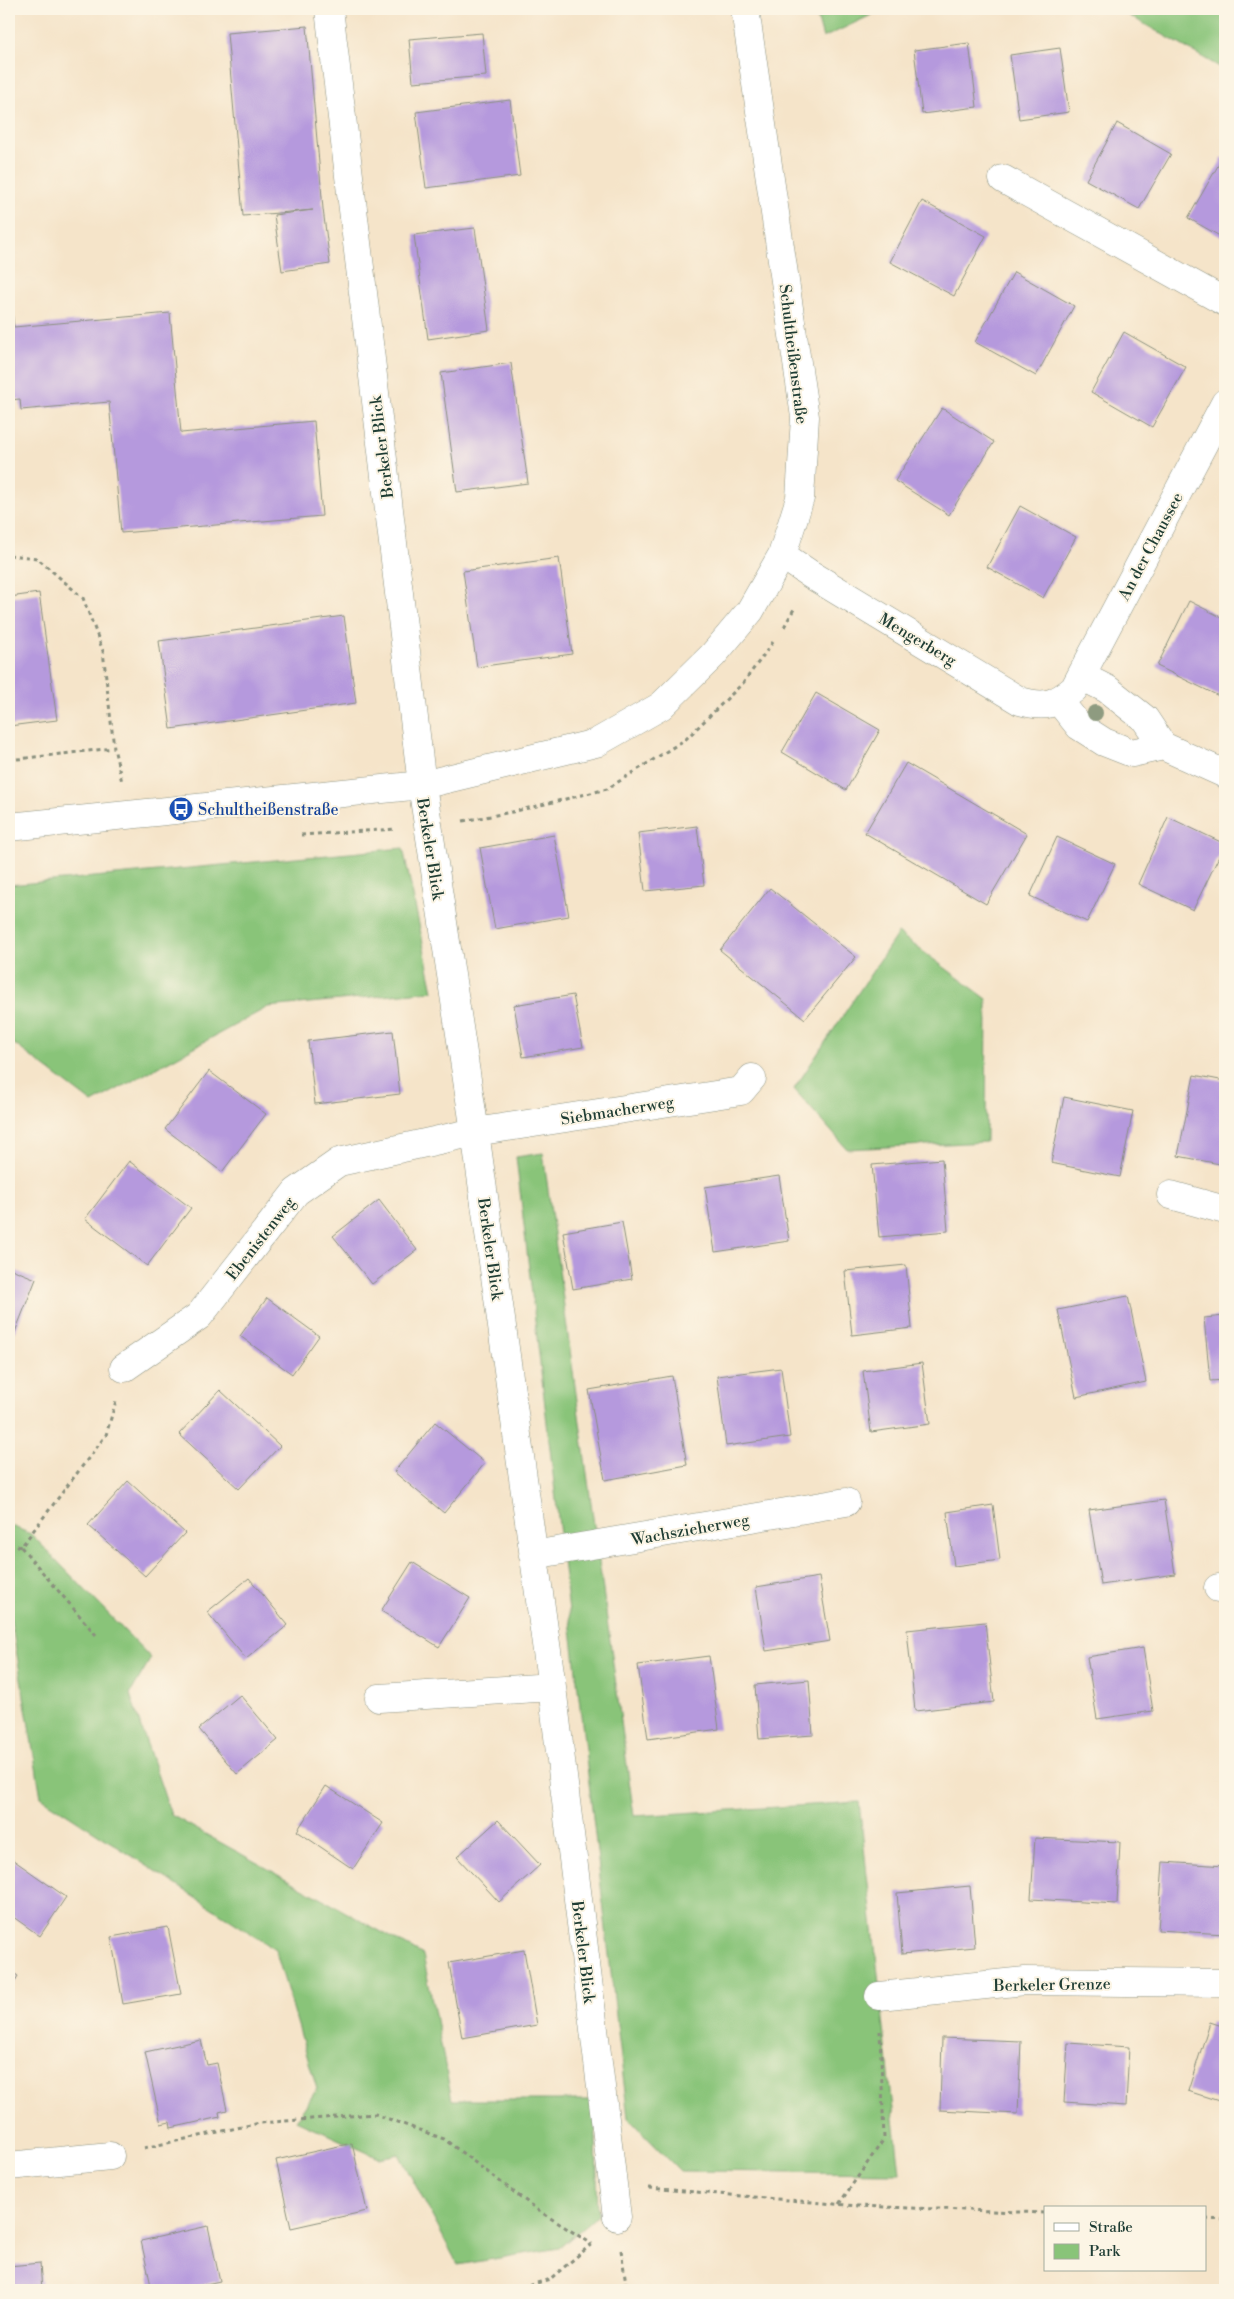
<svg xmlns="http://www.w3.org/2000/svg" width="1234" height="2299" font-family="'Libre Bodoni',serif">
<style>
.green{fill:#89c479;stroke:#548056}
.building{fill:#b599dd}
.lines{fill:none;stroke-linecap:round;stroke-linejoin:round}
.minor-casing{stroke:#8a907e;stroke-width:29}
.path{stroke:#8a907e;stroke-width:3;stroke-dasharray:4 4;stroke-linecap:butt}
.minor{stroke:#fff;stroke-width:28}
.tree{fill:#8e9b80}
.labels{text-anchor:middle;stroke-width:4;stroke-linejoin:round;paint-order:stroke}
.street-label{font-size:16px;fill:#1f3d34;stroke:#fcf5e5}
.transit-label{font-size:16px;fill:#164399;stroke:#fcf5e5;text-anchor:start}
</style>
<rect width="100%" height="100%" fill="#fcf5e5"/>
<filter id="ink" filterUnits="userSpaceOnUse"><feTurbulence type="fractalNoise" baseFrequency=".02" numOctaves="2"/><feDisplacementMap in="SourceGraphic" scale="10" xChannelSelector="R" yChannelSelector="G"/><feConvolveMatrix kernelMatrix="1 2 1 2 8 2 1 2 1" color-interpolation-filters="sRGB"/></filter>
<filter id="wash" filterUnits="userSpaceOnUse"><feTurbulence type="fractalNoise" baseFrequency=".0096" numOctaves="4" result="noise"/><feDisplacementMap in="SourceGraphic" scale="20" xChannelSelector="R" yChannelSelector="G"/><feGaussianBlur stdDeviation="1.12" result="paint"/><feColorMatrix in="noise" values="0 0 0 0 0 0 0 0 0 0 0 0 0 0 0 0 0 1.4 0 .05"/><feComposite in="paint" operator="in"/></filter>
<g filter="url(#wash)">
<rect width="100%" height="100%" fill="#f5e4c9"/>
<path class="green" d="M815,9H884L823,38Z
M1118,9H1225V70Z
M403,848L433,991L268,1007L92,1103L9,1040V885Z
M898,933L987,999L986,1142L847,1149L794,1089Z
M543,1153L634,1816L859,1802L900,2173L680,2171L628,2118L516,1157Z
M9,1525L31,1534L151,1658L130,1694L171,1815L423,1955L452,2100H595L598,2215L559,2248L458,2265L399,2154L379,2158L296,2120L317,2089L275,1949L41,1797L9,1608Z"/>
<g id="blocks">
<path class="building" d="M307,26L323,209L330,264L282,271L274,215L313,210L243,216L227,33Z
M482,33L486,76L413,82L409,39Z
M969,43L977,107L922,114L914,50Z
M1060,48L1069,112L1019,119L1010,55Z
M510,100L520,176L426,188L416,112Z
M1117,123L1171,154L1139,209L1086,180Z
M1223,157L1225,159V239L1188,218Z
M922,201L986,236L954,296L890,262Z
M475,228L489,330L428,339L414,235Z
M1014,272L1074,306L1036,376L975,342Z
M9,286L14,327L170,313L181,433L314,421L322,516L121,533L109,402L21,410L20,399L9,400Z
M1124,332L1186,367L1152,427L1091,392Z
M511,363L528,483L457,492L441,373Z
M942,408L994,442L949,515L895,481Z
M1020,506L1076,537L1043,598L987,567Z
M559,558L572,654L477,667L463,571Z
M39,593L57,720L9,726V597Z
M1189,601L1225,619V699L1157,666Z
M344,616L356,703L171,729L159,641Z
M816,693L880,730L846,790L782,752Z
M906,763L1027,834L986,904L865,833Z
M1168,817L1225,844L1193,910L1138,884Z
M697,826L704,885L645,891L638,833Z
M554,835L569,916L495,929L480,848Z
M1057,837L1115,864L1087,922L1030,896Z
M770,888L856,957L805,1019L720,950Z
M573,995L583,1047L523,1057L514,1005Z
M393,1031L400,1094L315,1104L308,1041Z
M209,1071L266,1114L222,1172L165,1129Z
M1194,1075L1225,1081V1165L1178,1156Z
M1064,1097L1133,1111L1120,1177L1051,1163Z
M942,1159L948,1231L879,1237L872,1165Z
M129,1161L191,1208L147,1266L85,1219Z
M779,1176L789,1241L715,1252L705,1187Z
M379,1200L417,1250L372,1284L333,1236Z
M622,1222L632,1279L573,1289L563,1232Z
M906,1265L912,1328L852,1335L845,1271Z
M9,1268L36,1279L15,1332L9,1330Z
M1128,1296L1146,1382L1076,1397L1058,1310Z
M267,1298L319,1336L292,1374L240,1336Z
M1225,1316V1380L1210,1381L1204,1318Z
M922,1363L930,1424L871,1432L863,1371Z
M781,1368L790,1437L726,1446L717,1376Z
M672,1376L687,1465L605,1480L589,1390Z
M220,1390L280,1446L239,1489L179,1434Z
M435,1422L485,1463L444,1513L394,1472Z
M128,1481L185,1533L145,1576L88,1525Z
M1164,1500L1175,1574L1101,1585L1089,1510Z
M993,1505L1000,1560L954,1566L947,1512Z
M412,1562L470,1598L439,1647L381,1611Z
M819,1577L830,1641L766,1651L756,1587Z
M249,1578L288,1625L246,1659L207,1612Z
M985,1622L994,1702L915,1711L907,1630Z
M1143,1648L1153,1711L1097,1719L1087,1657Z
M709,1656L719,1729L648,1739L638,1665Z
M809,1680L813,1735L759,1739L755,1685Z
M240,1695L278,1740L237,1774L199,1729Z
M326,1786L383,1823L353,1869L297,1831Z
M498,1820L540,1865L499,1902L457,1857Z
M1035,1838L1120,1842L1117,1904L1031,1899Z
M9,1857L66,1897L40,1936L9,1914Z
M1163,1862L1225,1866V1934L1158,1930Z
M970,1886L975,1947L902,1954L897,1893Z
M168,1927L181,1994L123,2004L111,1937Z
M524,1950L537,2025L462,2038L449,1963Z
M9,1970L18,1976L9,1991Z
M1210,2022L1225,2027V2103L1188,2091Z
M942,2038L1021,2041L1018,2114L940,2110Z
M201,2040L207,2065L217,2063L227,2110L219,2112L220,2117L171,2128L170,2122L161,2124L145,2052Z
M1068,2043L1129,2047L1126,2106L1064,2102Z
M352,2143L367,2211L291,2228L276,2160Z
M208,2226L220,2281L178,2290H152L141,2241Z
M40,2263L42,2290H9V2266Z"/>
</g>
</g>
<g filter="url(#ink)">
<use href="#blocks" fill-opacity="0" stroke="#8a907e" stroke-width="1"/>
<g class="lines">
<defs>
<path id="minor" d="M329,9L422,785L475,1132L552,1687L617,2217
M1003,179L1225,302
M782,555L810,574L1020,701C1045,708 1054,705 1074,689L1225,403
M1081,676L1107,689L1145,719L1163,746L1225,774
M1059,701L1079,726L1104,742L1132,753L1163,746
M9,827L422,785L596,743L661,706L713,655L750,611L782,555L800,498L805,417L745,9
M1171,1195L1225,1210
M124,1368L199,1316L296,1192L339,1162L475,1132L741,1091L752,1078
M533,1555L846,1502
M1218,1588L1225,1589
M379,1698L552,1687
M879,1996L1025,1981L1225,1983
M9,2166L110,2156"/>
</defs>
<use href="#minor" class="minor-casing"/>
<path class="path" d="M9,555L37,558L83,598L103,651L114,748L122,782
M784,627L794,609
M9,760L114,748
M463,821L512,812L607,789L686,739L744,682L773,642
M301,835L395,829
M9,1544L21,1547L106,1435L116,1401
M21,1547L96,1635
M144,2148L260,2123L375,2114L444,2139L539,2211L592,2244
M649,2188L858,2206L1045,2213
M839,2204L884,2139L880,2031
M1205,2219L1225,2220
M621,2250L627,2290
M514,2290L550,2279L593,2243"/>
<use href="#minor" class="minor"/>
</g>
<circle class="tree" cx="1095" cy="713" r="8"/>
</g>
<defs>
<symbol id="bus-disc" viewBox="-11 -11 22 22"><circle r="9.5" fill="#1a4fb4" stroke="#fcf5e5"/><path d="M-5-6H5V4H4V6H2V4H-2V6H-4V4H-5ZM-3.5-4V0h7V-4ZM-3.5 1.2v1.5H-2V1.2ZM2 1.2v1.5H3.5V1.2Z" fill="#fff"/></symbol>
</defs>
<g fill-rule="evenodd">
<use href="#bus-disc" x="167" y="795" width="28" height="28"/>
</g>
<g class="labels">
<g class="street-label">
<text transform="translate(794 354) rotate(83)" y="6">Schultheißenstraße</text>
<text transform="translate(381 447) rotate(-97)" y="6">Berkeler Blick</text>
<text transform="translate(1150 546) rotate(-62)" y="6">An der Chaussee</text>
<text transform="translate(918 639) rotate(31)" y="6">Mengerberg</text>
<text transform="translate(431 849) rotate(81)" y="6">Berkeler Blick</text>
<text transform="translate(617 1110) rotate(-9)" y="6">Siebmacherweg</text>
<text transform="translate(260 1238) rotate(-52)" y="6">Ebenistenweg</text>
<text transform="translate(491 1249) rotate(82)" y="6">Berkeler Blick</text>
<text transform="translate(690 1529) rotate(-10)" y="6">Wachszieherweg</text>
<text transform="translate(584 1952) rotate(83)" y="6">Berkeler Blick</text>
<text transform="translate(1052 1984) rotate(-1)" y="6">Berkeler Grenze</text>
</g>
<g class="transit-label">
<text x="198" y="815">Schultheißenstraße</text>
</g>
</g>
<rect width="1234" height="2299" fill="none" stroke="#fcf5e5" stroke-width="30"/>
<rect x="1044" y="2206" width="162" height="65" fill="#fcf5e5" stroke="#a4ab9e"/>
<rect x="1054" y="2223" width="25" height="8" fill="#ffffff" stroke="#a4ab9e"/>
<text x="1089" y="2232" font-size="15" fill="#1f3d34">Straße</text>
<rect x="1054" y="2244" width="25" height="15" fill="#89c479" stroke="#a4ab9e"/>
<text x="1089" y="2256" font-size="15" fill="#1f3d34">Park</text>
</svg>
